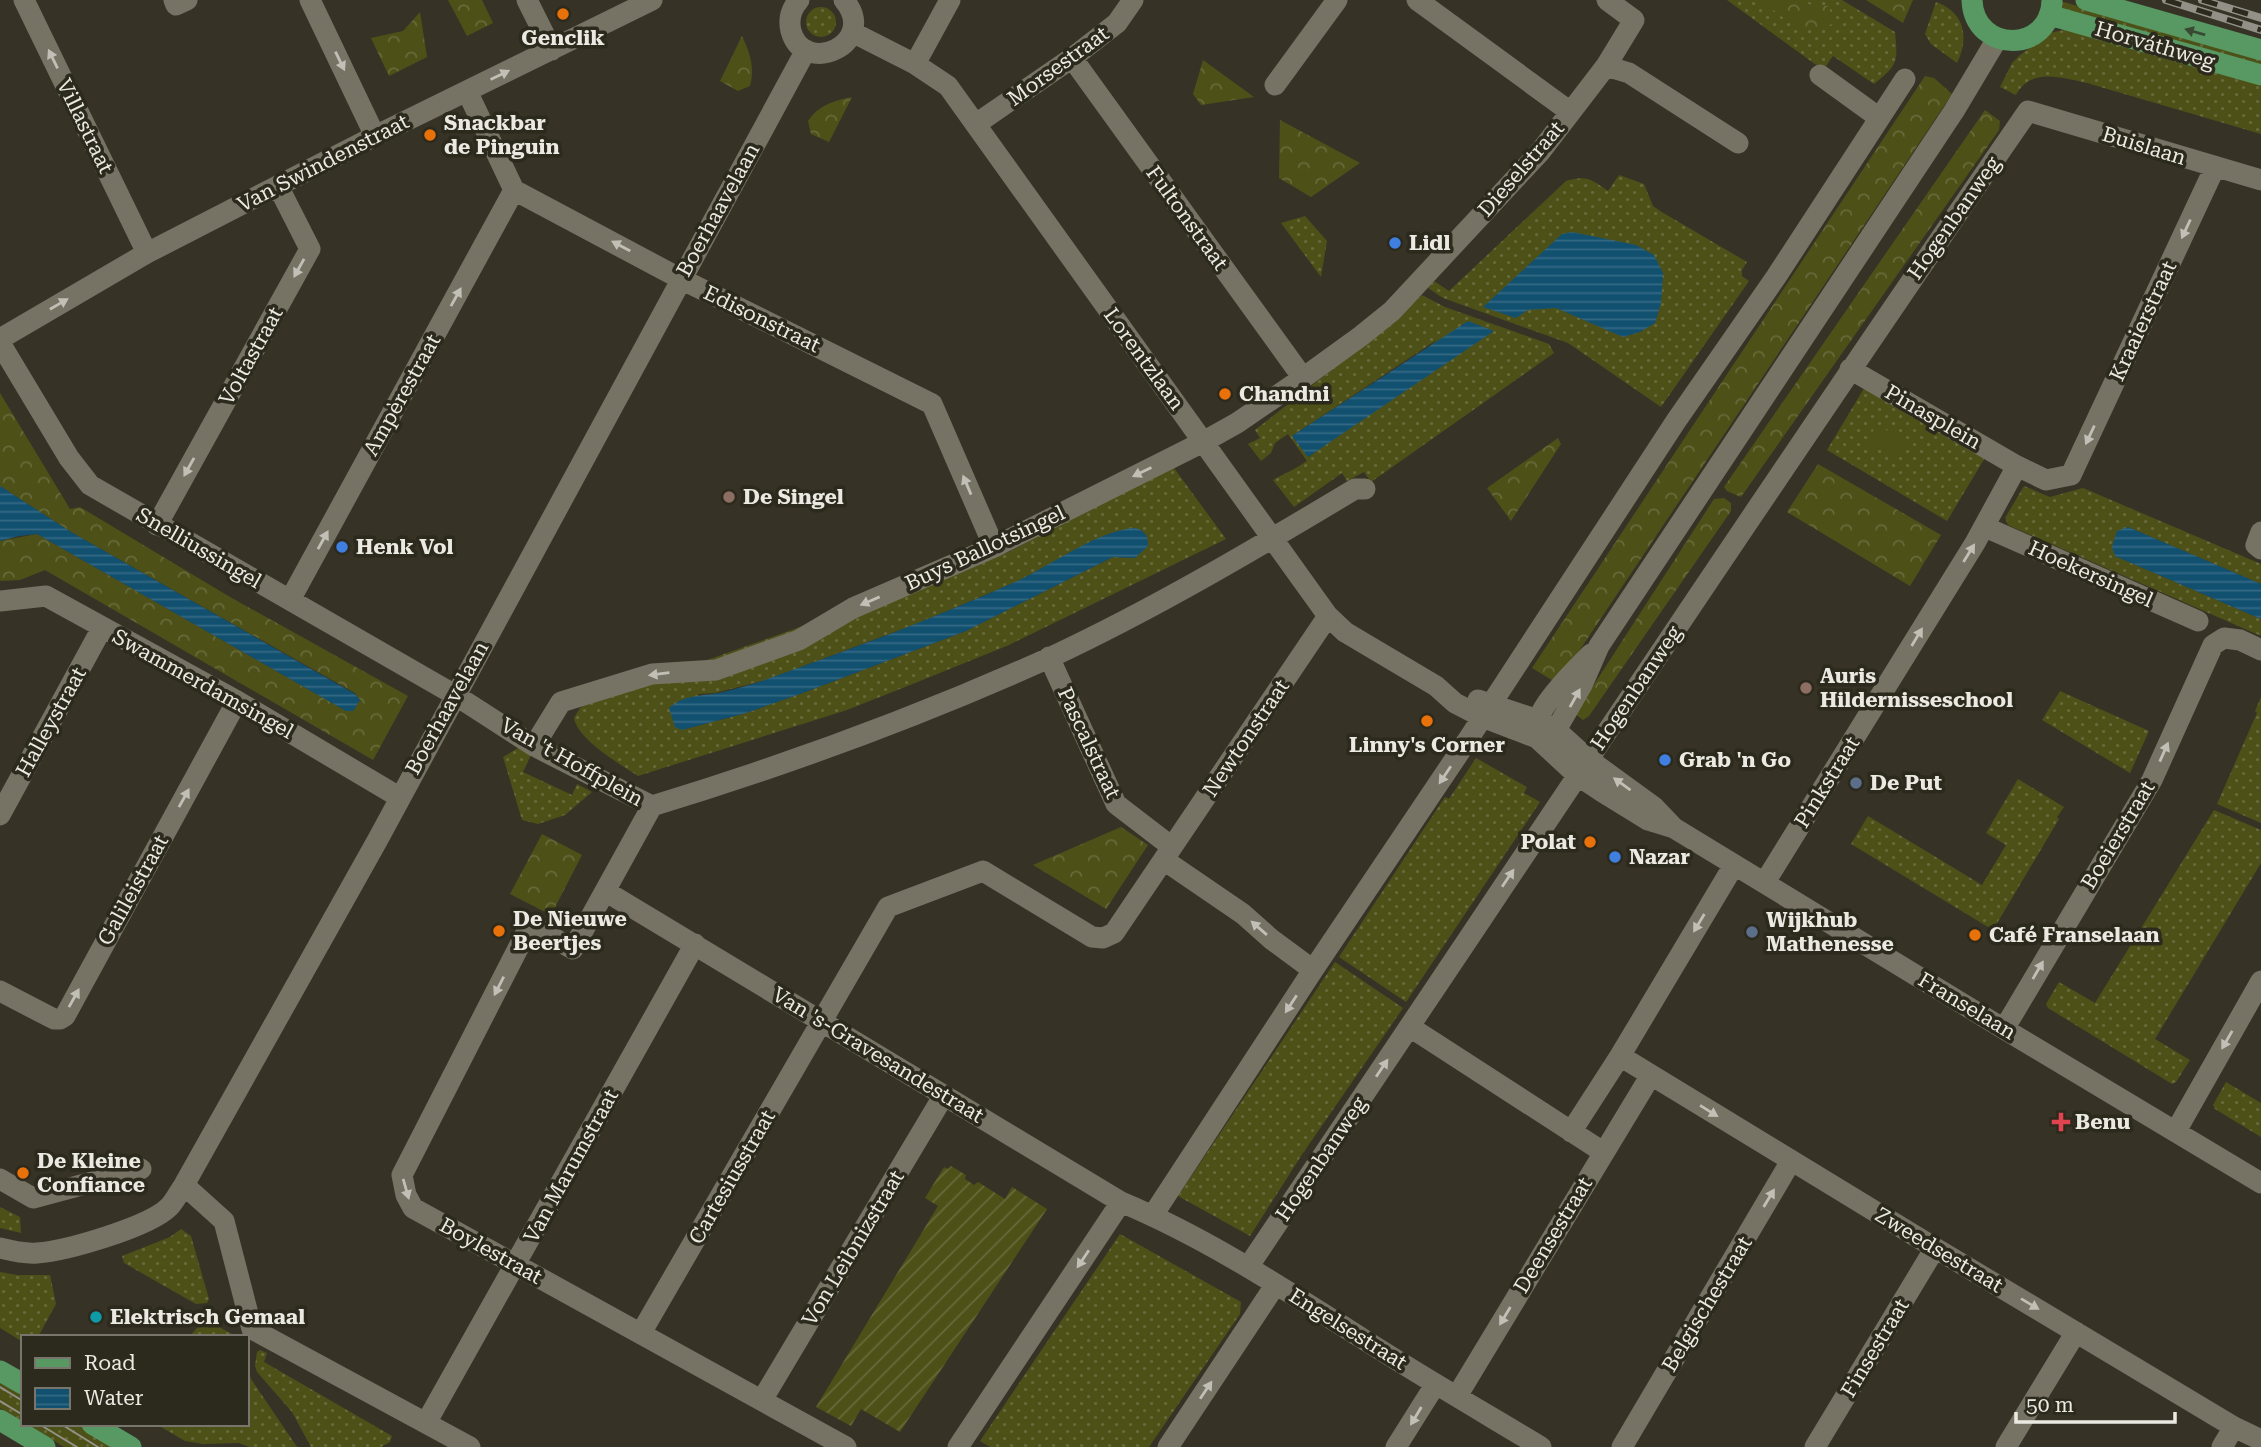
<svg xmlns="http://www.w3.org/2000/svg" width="2261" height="1447" font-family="'Roboto Serif',serif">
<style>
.grass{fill:url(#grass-dots);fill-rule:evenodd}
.forest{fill:url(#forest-crowns)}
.garden{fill:url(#garden-furrows)}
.pitch{fill:#4d5118}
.water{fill:url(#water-rules)}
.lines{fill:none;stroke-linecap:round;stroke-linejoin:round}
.minor{stroke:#767264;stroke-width:21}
.major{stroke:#579863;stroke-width:21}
.tram{stroke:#939187;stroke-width:2}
.rail-casing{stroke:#939187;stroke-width:8}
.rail{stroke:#2c291d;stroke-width:5;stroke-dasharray:16;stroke-linecap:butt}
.oneway{fill:#394a32}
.oneway2{fill:#c2c0b6}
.food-dot{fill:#e8710a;stroke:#2c291d;stroke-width:2.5}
.shop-dot{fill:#3f7fe0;stroke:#2c291d;stroke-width:2.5}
.education-dot{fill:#8d6e63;stroke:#2c291d;stroke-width:2.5}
.service-dot{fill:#5c6f8a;stroke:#2c291d;stroke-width:2.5}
.health-dot{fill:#e0444e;stroke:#2c291d;stroke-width:2.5}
.culture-dot{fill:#0f9aa8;stroke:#2c291d;stroke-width:2.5}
.labels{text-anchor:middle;stroke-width:7;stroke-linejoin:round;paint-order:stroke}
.poi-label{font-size:21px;font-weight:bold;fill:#ebeae2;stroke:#2c291d;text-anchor:start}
.street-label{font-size:21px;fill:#ebeae2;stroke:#2c291d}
</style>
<defs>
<pattern id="grass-dots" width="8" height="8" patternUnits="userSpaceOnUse" patternTransform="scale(1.75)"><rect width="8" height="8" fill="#4d5118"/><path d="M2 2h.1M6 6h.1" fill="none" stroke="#676a39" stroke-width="1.8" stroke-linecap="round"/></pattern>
<pattern id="forest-crowns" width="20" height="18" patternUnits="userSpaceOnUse" patternTransform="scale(1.75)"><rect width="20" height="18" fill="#4d5118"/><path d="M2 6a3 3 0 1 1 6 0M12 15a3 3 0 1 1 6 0" fill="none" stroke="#676a39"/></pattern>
<pattern id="garden-furrows" width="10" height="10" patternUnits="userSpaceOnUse" patternTransform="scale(1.75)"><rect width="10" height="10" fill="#4d5118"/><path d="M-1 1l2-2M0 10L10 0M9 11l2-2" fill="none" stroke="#676a39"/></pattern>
<pattern id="water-rules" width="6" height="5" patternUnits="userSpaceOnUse" patternTransform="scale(1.75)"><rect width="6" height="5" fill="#125070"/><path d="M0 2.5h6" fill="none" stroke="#356984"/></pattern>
</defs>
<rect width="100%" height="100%" fill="#363326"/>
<path class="grass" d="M1727,0H1842L1895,32C1898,62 1898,65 1874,84L1833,56L1823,70Z
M2060,1L2261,58V67L2059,9Z
M1936,2C1964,12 1970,37 1957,63L1931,44L1925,34Z
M806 22a15 15 0 1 1 30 0a15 15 0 1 1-30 0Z
M2069,29L2261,83V134L2087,83C2061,78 2031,67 2016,95L2000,87L2012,63L2020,55L2049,33Z
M1619,175L1644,184L1653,206L1660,211L1747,262L1742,270V276L1749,281L1661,407L1568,343L1443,298L1428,288L1434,281L1449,291L1566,181C1586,175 1591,179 1608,191Z
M1305,216L1327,241L1321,277L1281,223Z
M1422,295L1445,307L1549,344L1554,353L1371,482L1364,472L1347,481L1342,473L1294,507L1273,480C1285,473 1296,469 1307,461L1288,434L1275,443L1271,453L1261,461L1248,444L1260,438L1255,430L1385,328ZM1438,339L1309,457L1292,436Z
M1866,385L1986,456L1947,521L1827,450Z
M1171,464L1226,539L1009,645L915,683L847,710L638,776C620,764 578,740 574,718L580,708L590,702L1009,552ZM1090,543L1135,558L1113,557L966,631L800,694L746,713L682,730L699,694L715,693L766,680L916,624L1016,582Z
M2024,486L2050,497L2083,488L2261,564V584L2128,527L2115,556L2261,619V636L2008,525L2005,518Z
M2060,691L2149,731L2130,773L2042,720Z
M2261,697V823L2217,804L2257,713L2255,711Z
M520,747L531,755L523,772L572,795L577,784L592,792L565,815L538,824L522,820L503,757Z
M1476,758L1527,787L1524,793L1540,802L1406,1002L1339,957L1445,797L1449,799Z
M2018,779L2064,807L2057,817L2059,819L1993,930L1851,844L1868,816L1982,885L2006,845L1986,833Z
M2214,810L2261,830V863L2155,1039L2190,1060L2176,1082L2172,1084L2048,1008L2046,1004L2059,982L2095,1003Z
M1335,962L1403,1008L1301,1156L1250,1236L1178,1196Z
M2226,1082L2261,1103V1137L2215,1109L2213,1105Z
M0,1207L20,1217L21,1233L0,1228Z
M181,1229L191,1236L209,1299L207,1303L196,1304L124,1263L122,1256L170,1237Z
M1120,1234L1241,1302L1240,1314L1149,1447H990L980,1441Z
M0,1272L17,1275H50L56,1304L38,1337H23V1342L0,1328Z
M205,1319L237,1337H189Z
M260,1350L267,1353L264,1362L392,1436L390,1442L381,1447H311L292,1412L257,1372L255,1366L257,1352Z
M247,1367L251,1379L297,1447H249L239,1443L203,1444L185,1441L156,1424H247Z
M0,1376L23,1390V1422L0,1408Z
M27,1424H79L116,1447H64Z"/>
<path class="forest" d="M448,0H482L493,23L467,36Z
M1760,0H1793L1797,3L1829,6L1833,24L1802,32Z
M1866,0H1913L1903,23Z
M420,12L427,57L389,76L371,38L403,31Z
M742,36C750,53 755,67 750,86L738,91L720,81Z
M1203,60L1254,97L1201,105L1193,94Z
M1925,76L1934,78L1952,94L1569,666L1555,682L1532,668Z
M852,97L829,142L811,134L808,121C819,105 833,101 852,97Z
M1985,110L2000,121L1999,130L1741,497L1727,491L1724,487Z
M1280,120L1360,163L1311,197L1279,178Z
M0,393L70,509L80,507L230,597L408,696L373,760L45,570L20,580L0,581V541L37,534L346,711H353L360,700L355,693L71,532L0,486Z
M1558,438L1561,444L1511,521L1487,488Z
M1818,464L1941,535L1910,586L1787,512Z
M1724,498L1731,503V511L1589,716L1583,720L1575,714L1714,499Z
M1121,827L1148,845L1106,909L1033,865Z
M542,834L582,855L551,915L510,894Z"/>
<path class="garden" d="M951,1166L966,1175L965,1179L974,1185L978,1182L1005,1199L1012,1187L1047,1209L900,1432L861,1409L851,1426L816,1407L938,1206L925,1198L944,1167L948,1169Z"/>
<path class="pitch" d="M1874,427L1906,435L1901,455L1869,447Z"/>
<path class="water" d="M1572,232L1636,245L1654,255L1663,273L1661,303L1655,323L1640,332L1623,337L1556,308L1528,310L1516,318L1483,307L1562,234Z
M1468,321L1494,331L1308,457L1292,436Z
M0,486L71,532L355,694L360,700L353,711H346L37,534L19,536L0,541Z
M2128,527L2261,584V619L2115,556L2112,547L2117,531Z
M1136,528C1146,532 1148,536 1148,546L1135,558L1113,557L966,631L800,694L746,713L682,730L675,727L669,708C684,695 700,696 719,693C736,689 753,685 770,678C852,649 935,618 1015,582C1049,567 1099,529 1136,528Z"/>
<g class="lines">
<path class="minor" d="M24,0L147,253
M174,0L176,5L187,0
M310,0L375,136
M527,0L552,50
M799,0C791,9 788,19 791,31C804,78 880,43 844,0
M1417,0L1569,111
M852,32L915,64L948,86L1328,616L1345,632L1436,686L1455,703L1482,717L1537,738L1577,775L1601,791L1648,820L1674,828
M1072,58L1303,378
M915,64L950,0
M1606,66L1629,73L1738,143
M1820,75L1878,117
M1275,85L1337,0
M467,91L514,190L681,279L932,404L994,547
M976,124L1072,58L1117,23L1133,0
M0,339L147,253L375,136L652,0
M0,343L69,458L90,485L455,695L534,746L652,806L573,949L530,925L402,1175L406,1195L413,1208L846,1447
M1850,369L2017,466L2046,480L2071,475L2215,167
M157,525L310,249L278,186
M1985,527L2198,621
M2261,532L2256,545L2261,549
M290,600L514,190
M0,601L46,596L237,701L399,797
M1049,657L1116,804L1172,847
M1478,700L1538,720L1556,730L1588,759L1654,807L1674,828L2004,1029L2261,1183
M1537,732C1537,728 1537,724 1538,721C1542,702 1577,668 1591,654
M1542,736L1556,730L1582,685L1599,646L1954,111L1997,39
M534,746L561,702L652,674L716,670L799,640L853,608L994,547L1203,442L1237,423L1303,378L1361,336L1392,311L1540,152L1606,66L1634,20L1607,0
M652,806C787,765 920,716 1049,658C1154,609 1255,549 1355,489H1365
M0,815L102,628
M1164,860L1243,914L1271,939L1313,970
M1765,882L1975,543L2017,466
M605,891L1121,1202C1207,1238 1284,1289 1363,1339C1421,1376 1481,1411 1541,1447
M0,991L54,1019H60L65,1016L237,701
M1410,1027L1603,1152
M2004,1029L2152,780L2213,645L2224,638L2240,640L2261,650
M1620,1056L1935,1248L2234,1427L2261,1440
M2176,1131L2261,981
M1571,1132L1620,1056L1734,865
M0,1179L33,1198L141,1169
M184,1185L224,1221L252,1329L470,1447
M1153,1215L1313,970L1469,738L1676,421L1776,277L1905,79
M0,1248C12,1251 25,1254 37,1253C66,1251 149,1227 169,1207C175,1201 179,1192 184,1185L377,841L806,50
M1248,1267C1508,881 1764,494 2028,111L2261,180
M641,1333L888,907L983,871L1092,937L1103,938L1114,933L1328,616
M1457,1396L1651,1075
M762,1400L944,1095
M426,1423L695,944
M958,1447L1121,1202
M1168,1447L1276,1284
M1396,1447L1435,1385
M1622,1447L1791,1161
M1815,1447L1935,1248
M2006,1447L2076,1332
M2222,1447L2234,1427"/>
<path class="major" d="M1972,0C1974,54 2051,54 2052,0
M2086,0L2261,50
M2049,15L2261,75
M0,1371L23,1384
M0,1420L45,1447
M92,1424L131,1447"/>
<path class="tram" d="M0,1387L23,1401
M0,1401L23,1415
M39,1424L77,1447
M61,1424L98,1447"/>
<defs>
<path id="rail" d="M2166,0L2261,30
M2202,0L2261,18"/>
</defs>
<use href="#rail" class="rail-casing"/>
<use href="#rail" class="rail"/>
</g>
<defs><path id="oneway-solid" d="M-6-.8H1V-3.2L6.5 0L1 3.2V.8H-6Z" transform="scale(1.75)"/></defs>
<use class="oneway" href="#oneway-solid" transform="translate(2195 32) rotate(-164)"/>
<g class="oneway2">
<use href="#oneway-solid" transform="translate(53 59) rotate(-116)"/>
<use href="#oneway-solid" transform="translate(340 61) rotate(64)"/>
<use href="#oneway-solid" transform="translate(500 75) rotate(-26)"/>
<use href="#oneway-solid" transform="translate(2186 229) rotate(115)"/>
<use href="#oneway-solid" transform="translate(621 246) rotate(-152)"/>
<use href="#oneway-solid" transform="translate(299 268) rotate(119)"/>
<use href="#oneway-solid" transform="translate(456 297) rotate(-61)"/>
<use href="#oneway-solid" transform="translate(59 304) rotate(-30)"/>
<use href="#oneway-solid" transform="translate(2090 435) rotate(115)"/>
<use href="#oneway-solid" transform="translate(189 467) rotate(119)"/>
<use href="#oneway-solid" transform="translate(1142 472) rotate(154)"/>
<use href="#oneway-solid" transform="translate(967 485) rotate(-113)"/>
<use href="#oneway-solid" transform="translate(323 540) rotate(-61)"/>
<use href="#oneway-solid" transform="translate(1969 553) rotate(-58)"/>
<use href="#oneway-solid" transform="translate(870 601) rotate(157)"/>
<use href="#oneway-solid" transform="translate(1917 637) rotate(-59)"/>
<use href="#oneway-solid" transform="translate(659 674) rotate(173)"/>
<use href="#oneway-solid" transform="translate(1575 698) rotate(-61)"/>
<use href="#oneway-solid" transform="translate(2164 752) rotate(-66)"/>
<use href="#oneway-solid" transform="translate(1445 775) rotate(124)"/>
<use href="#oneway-solid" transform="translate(1622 784) rotate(-144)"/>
<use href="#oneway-solid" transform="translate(184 798) rotate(-61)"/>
<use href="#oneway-solid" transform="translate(1508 878) rotate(-56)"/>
<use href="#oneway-solid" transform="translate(1699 923) rotate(121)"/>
<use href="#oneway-solid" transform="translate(1259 928) rotate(-139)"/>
<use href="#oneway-solid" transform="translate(2038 970) rotate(-60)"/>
<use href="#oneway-solid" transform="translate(499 986) rotate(117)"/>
<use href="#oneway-solid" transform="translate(74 998) rotate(-61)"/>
<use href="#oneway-solid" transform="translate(1291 1004) rotate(123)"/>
<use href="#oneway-solid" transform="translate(2227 1040) rotate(120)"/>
<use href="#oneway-solid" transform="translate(1382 1068) rotate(-56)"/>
<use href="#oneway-solid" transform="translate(1709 1111) rotate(32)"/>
<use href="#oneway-solid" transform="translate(406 1189) rotate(74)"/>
<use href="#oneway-solid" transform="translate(1769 1198) rotate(-59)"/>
<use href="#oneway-solid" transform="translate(1083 1259) rotate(124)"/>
<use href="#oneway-solid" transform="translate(2030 1304) rotate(31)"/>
<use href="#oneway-solid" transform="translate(1505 1316) rotate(121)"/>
<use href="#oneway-solid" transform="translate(1206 1390) rotate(-56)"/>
<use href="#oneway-solid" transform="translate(1416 1416) rotate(121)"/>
</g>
<g class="food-dot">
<circle cx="563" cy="14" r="7"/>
<circle cx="430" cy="135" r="7"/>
<circle cx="1225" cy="394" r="7"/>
<circle cx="1427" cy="721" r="7"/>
<circle cx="1590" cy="842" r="7"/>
<circle cx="499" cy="931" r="7"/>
<circle cx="1975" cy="935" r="7"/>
<circle cx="23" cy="1173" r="7"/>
</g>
<g class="shop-dot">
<circle cx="1395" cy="243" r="7"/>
<circle cx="342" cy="547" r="7"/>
<circle cx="1665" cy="760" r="7"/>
<circle cx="1615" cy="857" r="7"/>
</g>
<g class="education-dot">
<circle cx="729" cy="497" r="7"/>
<circle cx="1806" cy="688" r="7"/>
</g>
<g class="service-dot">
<circle cx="1856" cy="783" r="7"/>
<circle cx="1752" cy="932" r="7"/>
</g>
<path class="health-dot" d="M2057.5 1111.5h7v7h7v7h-7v7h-7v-7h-7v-7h7z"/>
<circle class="culture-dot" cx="96" cy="1317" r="7"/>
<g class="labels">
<g class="poi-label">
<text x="563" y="45" text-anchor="middle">Genclik</text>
<text x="444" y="130">Snackbar<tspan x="444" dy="24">de Pinguin</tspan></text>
<text x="1409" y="250">Lidl</text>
<text x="1239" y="401">Chandni</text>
<text x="743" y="504">De Singel</text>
<text x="356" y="554">Henk Vol</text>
<text x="1820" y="683">Auris<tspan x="1820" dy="24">Hildernisseschool</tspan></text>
<text x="1427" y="752" text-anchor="middle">Linny's Corner</text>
<text x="1679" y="767">Grab 'n Go</text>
<text x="1870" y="790">De Put</text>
<text x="1576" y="849" text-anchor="end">Polat</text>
<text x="1629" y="864">Nazar</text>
<text x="513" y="926">De Nieuwe<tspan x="513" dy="24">Beertjes</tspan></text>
<text x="1766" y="927">Wijkhub<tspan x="1766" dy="24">Mathenesse</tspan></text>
<text x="1989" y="942">Café Franselaan</text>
<text x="2075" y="1129">Benu</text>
<text x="37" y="1168">De Kleine<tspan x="37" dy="24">Confiance</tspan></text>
<text x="110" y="1324">Elektrisch Gemaal</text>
</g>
<g class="street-label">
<text transform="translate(2155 45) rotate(16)" y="7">Horváthweg</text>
<text transform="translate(1058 66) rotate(-36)" y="7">Morsestraat</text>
<text transform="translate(85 126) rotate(64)" y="7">Villastraat</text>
<text transform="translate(2144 146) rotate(17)" y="7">Buislaan</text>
<text transform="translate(323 163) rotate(-27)" y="7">Van Swindenstraat</text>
<text transform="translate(1521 169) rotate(-49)" y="7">Dieselstraat</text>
<text transform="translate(718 210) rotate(-61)" y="7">Boerhaavelaan</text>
<text transform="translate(1187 218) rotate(54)" y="7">Fultonstraat</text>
<text transform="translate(1954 218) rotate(-55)" y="7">Hogenbanweg</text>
<text transform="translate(762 319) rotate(26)" y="7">Edisonstraat</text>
<text transform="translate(2143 321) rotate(-65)" y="7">Kraaierstraat</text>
<text transform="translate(251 356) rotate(-61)" y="7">Voltastraat</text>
<text transform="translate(1144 359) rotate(54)" y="7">Lorentzlaan</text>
<text transform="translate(402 395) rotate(-61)" y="7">Ampèrestraat</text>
<text transform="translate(1933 417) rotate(30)" y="7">Pinasplein</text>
<text transform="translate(199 548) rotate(30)" y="7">Snelliussingel</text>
<text transform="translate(985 548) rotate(-25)" y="7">Buys Ballotsingel</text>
<text transform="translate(2091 574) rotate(24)" y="7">Hoekersingel</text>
<text transform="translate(203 684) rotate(29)" y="7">Swammerdamsingel</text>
<text transform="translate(1636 688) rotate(-56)" y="7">Hogenbanweg</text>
<text transform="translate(447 708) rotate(-61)" y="7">Boerhaavelaan</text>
<text transform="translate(51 722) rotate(-61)" y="7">Halleystraat</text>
<text transform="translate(1246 738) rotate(-56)" y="7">Newtonstraat</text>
<text transform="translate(1089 743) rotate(65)" y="7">Pascalstraat</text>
<text transform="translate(572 762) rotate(29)" y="7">Van 't Hoffplein</text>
<text transform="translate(1827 782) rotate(-58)" y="7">Pinkstraat</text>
<text transform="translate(2118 835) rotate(-59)" y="7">Boeierstraat</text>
<text transform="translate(133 890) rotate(-61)" y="7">Galileistraat</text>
<text transform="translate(1967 1006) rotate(31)" y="7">Franselaan</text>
<text transform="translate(878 1055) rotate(31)" y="7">Van 's-Gravesandestraat</text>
<text transform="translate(1321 1159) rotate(-56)" y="7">Hogenbanweg</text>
<text transform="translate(571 1166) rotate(-61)" y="7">Van Marumstraat</text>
<text transform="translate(732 1177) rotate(-60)" y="7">Cartesiusstraat</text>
<text transform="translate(1553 1235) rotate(-59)" y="7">Deensestraat</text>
<text transform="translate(853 1248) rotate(-59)" y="7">Von Leibnizstraat</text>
<text transform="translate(1939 1250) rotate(31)" y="7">Zweedsestraat</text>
<text transform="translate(491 1251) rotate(29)" y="7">Boylestraat</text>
<text transform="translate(1707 1304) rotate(-59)" y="7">Belgischestraat</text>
<text transform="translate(1348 1329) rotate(32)" y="7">Engelsestraat</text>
<text transform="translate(1875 1348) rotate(-59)" y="7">Finsestraat</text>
</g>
</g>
<rect x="21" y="1335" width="228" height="91" fill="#2c291d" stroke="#78766c" stroke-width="2"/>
<rect x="35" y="1358" width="35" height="10" fill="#579863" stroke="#78766c" stroke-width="2"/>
<text x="84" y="1370" font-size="21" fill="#ebeae2">Road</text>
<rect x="35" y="1388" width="35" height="21" fill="url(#water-rules)" stroke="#78766c" stroke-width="2"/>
<text x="84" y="1405" font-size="21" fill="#ebeae2">Water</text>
<path d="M2016 1412v10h159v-10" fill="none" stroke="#ebeae2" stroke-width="3.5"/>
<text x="2026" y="1412" font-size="21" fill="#ebeae2" stroke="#2c291d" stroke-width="5" paint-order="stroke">50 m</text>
</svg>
